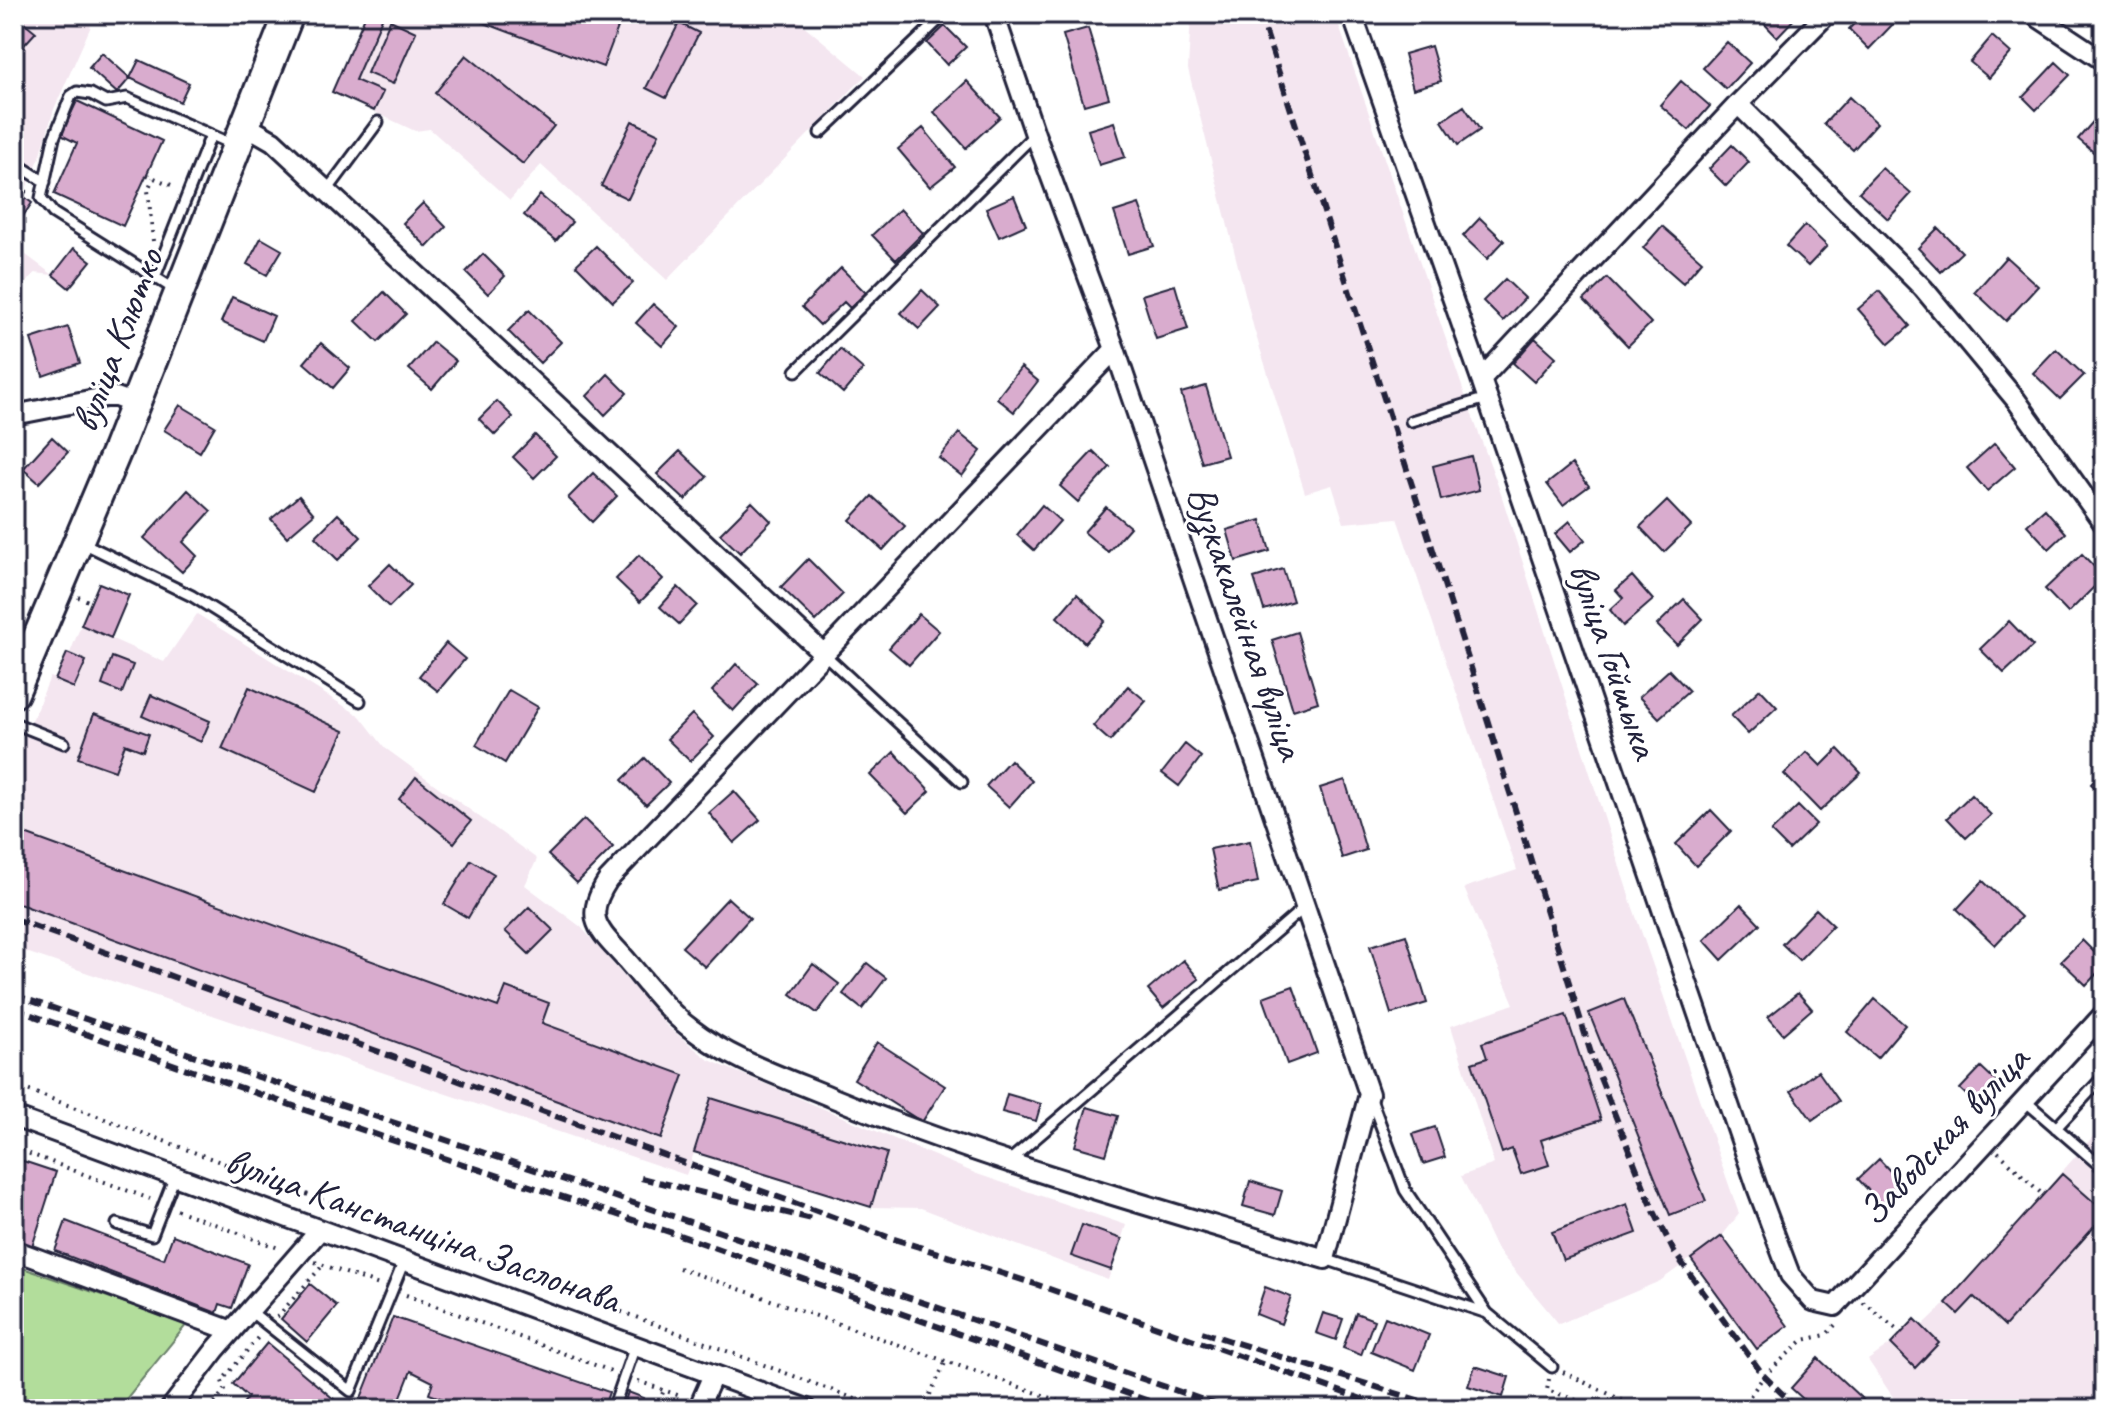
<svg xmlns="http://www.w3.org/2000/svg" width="2118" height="1423" font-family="Caveat,sans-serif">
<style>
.built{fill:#f4e6f0}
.green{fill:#b2dd9b;stroke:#6a806b;stroke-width:2}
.building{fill:#d9acce;stroke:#22223b;stroke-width:2}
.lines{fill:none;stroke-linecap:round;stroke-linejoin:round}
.service-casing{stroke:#22223b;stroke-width:15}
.minor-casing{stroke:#22223b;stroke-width:24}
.primary-casing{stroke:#22223b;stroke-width:34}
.path{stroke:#22223b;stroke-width:4;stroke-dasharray:2 6;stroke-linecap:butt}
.service{stroke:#fff;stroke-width:9}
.minor{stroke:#fff;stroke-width:18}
.primary{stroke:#fff;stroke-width:28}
.rail{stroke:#22223b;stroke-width:6;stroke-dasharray:12 6;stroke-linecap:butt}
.labels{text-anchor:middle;stroke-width:6;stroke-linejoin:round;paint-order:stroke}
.street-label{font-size:40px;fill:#22223b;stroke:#fff}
</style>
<rect width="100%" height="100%" fill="#fff"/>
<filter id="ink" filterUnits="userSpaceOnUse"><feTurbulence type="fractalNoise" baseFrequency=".0125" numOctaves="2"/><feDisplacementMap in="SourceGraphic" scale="16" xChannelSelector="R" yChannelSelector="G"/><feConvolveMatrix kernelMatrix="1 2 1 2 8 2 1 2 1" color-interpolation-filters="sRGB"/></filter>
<g filter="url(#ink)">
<path class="built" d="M14,14H77L91,26L54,109L40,157L23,196L32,203L14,229Z
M366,14H790L865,76L667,280L541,165L510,200L430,129L415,131L332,92Z
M1191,14H1335L1468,404L1501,494L1631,902L1739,1214L1722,1236L1660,1281L1559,1324L1496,1248L1461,1176L1494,1164L1451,1026L1514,1004L1464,888L1517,870L1397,518L1344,523L1332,485L1305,493L1254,329L1188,69Z
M14,246L53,275L35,273L14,297Z
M197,614L360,716L385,748L537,859L525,885L581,927L668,1027L709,1060L977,1174L1126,1225L1108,1280L921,1208L871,1207L694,1153L686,1175L14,948V764L50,677L56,679L67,653H70L81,625L164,662Z
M2104,1124V1409H1901L1868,1360L1891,1344L1915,1319L1922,1326L1946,1303Z"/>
<path class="green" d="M14,1265L187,1324L118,1409H14Z"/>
<path class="building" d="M14,14L36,32L14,56Z
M366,14H384L355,80L383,92L374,111L332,92Z
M482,14H623L603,67L479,21Z
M1755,14H1799L1777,37Z
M1863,14H1883L1893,24L1869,49L1849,29Z
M390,20L416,32L393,84L367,73Z
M679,23L699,33L666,98L646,88Z
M945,26L966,47L947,65L927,43Z
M1088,28L1109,98L1084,105L1063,35Z
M1992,36L2011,53L1989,78L1970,62Z
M1727,42L1750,63L1726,89L1703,68Z
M1431,46L1441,81L1413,89L1404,54Z
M102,53L130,78L117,93L89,68Z
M466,55L554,126L523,164L435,93Z
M139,60L189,83L180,102L130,78Z
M2056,62L2070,75L2036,110L2023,97Z
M967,81L1000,117L966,148L934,112Z
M1681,81L1710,106L1689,130L1660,105Z
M1849,97L1877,123L1853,150L1824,124Z
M77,101L162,141L123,226L54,194L77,143L61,135Z
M1464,106L1480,130L1458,145L1442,121Z
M2104,109V148L2098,156L2078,139Z
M632,121L659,134L628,199L601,186Z
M1114,122L1125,157L1099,165L1088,130Z
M923,128L955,167L930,187L898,149Z
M1732,145L1749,162L1726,186L1709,169Z
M1882,168L1911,194L1888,219L1859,192Z
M14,182L27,191L23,196L32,203L14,229Z
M540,195L572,222L556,241L524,215Z
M1014,196L1026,225L999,237L986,208Z
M423,203L446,227L427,247L403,223Z
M1139,204L1154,246L1128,254L1114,212Z
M900,209L923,233L896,260L872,235Z
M1480,218L1504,241L1487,259L1463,236Z
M1805,225L1827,246L1808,266L1786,246Z
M1662,226L1702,261L1683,283L1643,248Z
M1938,228L1962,252L1941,272L1918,248Z
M261,238L282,250L267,275L247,264Z
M596,246L633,283L613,302L576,265Z
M74,248L91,261L69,288L53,275Z
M483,254L505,276L488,294L466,272Z
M2006,257L2038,286L2006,321L1975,292Z
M841,268L866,293L850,308L844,302L820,325L802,307Z
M1607,278L1651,323L1628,346L1584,300Z
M1505,279L1525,298L1503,321L1483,301Z
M1175,285L1188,329L1156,339L1142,295Z
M922,290L940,307L919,329L901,313Z
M1879,291L1910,326L1889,344L1858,309Z
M384,292L406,314L378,342L356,321Z
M232,297L274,316L263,341L221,322Z
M653,304L679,327L662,346L636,323Z
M529,310L561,342L540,363L508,331Z
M68,327L80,363L43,376L31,339Z
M1535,338L1556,357L1534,382L1513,363Z
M433,342L456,361L432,389L409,369Z
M321,343L350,368L333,388L304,363Z
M840,349L863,369L843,393L820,373Z
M2056,349L2084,375L2060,399L2033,373Z
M1021,367L1038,381L1014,412L997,398Z
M608,374L627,393L605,415L587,396Z
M1206,386L1227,456L1202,463L1181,393Z
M497,401L513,417L495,435L479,419Z
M180,405L215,426L200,452L164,430Z
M959,433L981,451L962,476L939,458Z
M535,435L556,456L534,478L513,457Z
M52,437L68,452L39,483L23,469Z
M1995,443L2015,467L1987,491L1967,468Z
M2104,449V472L2093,457Z
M680,451L707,477L685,500L657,474Z
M1093,451L1110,467L1078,502L1060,486Z
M1471,456L1479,490L1441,500L1433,466Z
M1572,464L1589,486L1563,505L1547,484Z
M593,473L617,496L592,522L568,498Z
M188,490L211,511L183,542L197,556L182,572L144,538Z
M299,496L314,514L287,537L271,519Z
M872,496L905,526L883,550L850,520Z
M1667,501L1691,526L1664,552L1640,527Z
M752,502L771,521L740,553L720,534Z
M1042,505L1060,521L1034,550L1017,535Z
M1106,507L1130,527L1108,552L1084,532Z
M2045,509L2066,533L2049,549L2027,525Z
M338,514L361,537L338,560L315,537Z
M1261,520L1270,551L1236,561L1227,530Z
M1570,521L1585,540L1570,552L1555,534Z
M2082,554L2104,577L2068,613L2045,589Z
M639,555L663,579L640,602L616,579Z
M808,559L843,594L816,621L781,587Z
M390,564L411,585L389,607L368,586Z
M1283,569L1293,601L1264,610L1254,578Z
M1632,576L1653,600L1623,626L1610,610L1623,598L1616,590Z
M99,583L129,595L111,638L81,625Z
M678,587L697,605L679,624L660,607Z
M1077,594L1105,621L1085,643L1057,617Z
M1684,599L1703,619L1677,645L1657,625Z
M919,614L939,631L909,665L889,648Z
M2009,621L2033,646L2004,673L1980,649Z
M1297,632L1318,702L1293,710L1272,640Z
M446,643L465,659L438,691L419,676Z
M67,653L86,661L74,688L55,680Z
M112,657L133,665L122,693L102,685Z
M736,664L758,684L733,711L712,691Z
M1669,670L1689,691L1659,718L1639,697Z
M1128,686L1146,701L1110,741L1093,726Z
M249,687L344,731L316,792L222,749Z
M1760,689L1777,707L1748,734L1731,716Z
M509,690L538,707L505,763L476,745Z
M151,695L210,721L201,742L142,716Z
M94,714L149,734L143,751L125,744L115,771L78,758Z
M692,714L714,737L690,761L667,739Z
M1185,744L1201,757L1179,786L1162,773Z
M1838,749L1861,773L1820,811L1784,774L1807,752L1821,766Z
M894,752L930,791L907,813L870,775Z
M645,758L669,783L646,805L622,780Z
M1010,760L1032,781L1009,807L986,786Z
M2104,770V796L2091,784Z
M416,777L471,821L454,843L399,799Z
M1345,780L1366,850L1342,858L1320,788Z
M734,791L760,820L734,843L709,813Z
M1971,795L1991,815L1966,838L1947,818Z
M1798,806L1816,824L1789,850L1771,832Z
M1711,810L1731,831L1696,866L1676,844Z
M584,819L613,847L577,883L548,855Z
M14,830L498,1007L506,987L549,1003L542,1023L684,1075L661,1139L14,902Z
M1250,841L1258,882L1219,890L1210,849Z
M471,860L494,874L468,918L444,904Z
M1983,881L2021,917L1995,945L1957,909Z
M728,898L750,918L705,967L682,947Z
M1741,904L1760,924L1722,960L1704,940Z
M529,907L553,930L529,954L505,931Z
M1816,909L1833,925L1799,960L1782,944Z
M1406,935L1427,1003L1391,1014L1370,946Z
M2082,940L2104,962V966L2086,985L2061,961Z
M1183,960L1199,979L1163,1008L1148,990Z
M867,963L886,978L862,1009L843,994Z
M813,964L839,984L817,1013L791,994Z
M1293,986L1317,1053L1287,1064L1263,997Z
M1798,993L1812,1009L1783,1034L1768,1017Z
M1624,999L1706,1201L1670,1215L1589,1013Z
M1875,999L1905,1025L1877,1058L1847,1032Z
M1566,1015L1601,1120L1541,1140L1549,1165L1521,1174L1512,1149L1502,1153L1472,1063L1487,1058L1482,1043Z
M877,1042L945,1086L922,1122L854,1079Z
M1981,1067L1997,1082L1976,1104L1960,1089Z
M1818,1071L1839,1101L1812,1120L1791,1091Z
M1007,1094L1041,1104L1036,1121L1002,1112Z
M711,1098L887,1153L871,1207L694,1152Z
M1087,1107L1118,1116L1106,1155L1075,1146Z
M1435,1127L1445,1157L1423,1164L1413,1134Z
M14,1158L56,1172L32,1247L14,1241V1207L21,1185L14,1182Z
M1879,1159L1904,1186L1883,1206L1858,1179Z
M2062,1174L2104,1211V1216L2005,1326L1974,1297L1958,1314L1946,1303Z
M1250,1181L1282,1191L1275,1215L1243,1206Z
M1627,1204L1637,1233L1563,1260L1552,1232Z
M66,1221L164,1259L173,1235L248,1264L232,1308L220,1304L217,1313L55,1251Z
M1082,1225L1122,1239L1111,1270L1071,1256Z
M1722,1236L1788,1326L1757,1349L1691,1259Z
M310,1284L337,1306L307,1342L281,1319Z
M1265,1287L1291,1297L1281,1324L1256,1314Z
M1323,1313L1343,1319L1336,1340L1316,1333Z
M1356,1313L1374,1320L1361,1355L1343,1348Z
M393,1317L609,1392L603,1409H471L429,1394L433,1382L411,1371L398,1404L399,1409H369L361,1398Z
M1385,1317L1429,1335L1415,1370L1371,1352Z
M1915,1319L1939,1343L1915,1368L1891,1344Z
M267,1343L342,1406L340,1409H239L248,1397L233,1384Z
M1818,1358L1873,1409H1814L1791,1388Z
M1475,1366L1509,1377L1503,1397L1468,1386Z
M628,1392L644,1398L640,1409L624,1404Z"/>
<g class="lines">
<defs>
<path id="service" d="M820,133L945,14
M14,162L45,182
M326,192L378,122
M155,277L211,135
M177,291L53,213L41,198L54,138L71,96L77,92L91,94L106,102L127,98L234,145
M796,371L1035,134
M1411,421L1487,398
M81,542L192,596L360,701
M824,654L962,782
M14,723L64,743
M1371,1099L1405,1190L1487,1313
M2024,1100L2104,1169
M2056,1128L2104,1076
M1008,1162L1306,906
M117,1224L152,1235L175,1176
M1325,1259L1487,1313L1552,1367
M250,1311L351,1391L404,1261
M613,1409L635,1346"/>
<path id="minor" d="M994,14L1035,134L1115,349L1369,1094L1325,1259C1159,1208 991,1163 831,1097C783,1077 731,1060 690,1028C667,1011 647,984 628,962C601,931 581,921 608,880L1115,349
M1352,14L1481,379L1758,1190L1790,1275L1813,1301L1835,1306L2104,1014
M2033,14L2104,61
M1738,104L1923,288L2016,400L2104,524
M245,125L273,141L824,654
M1481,379L1738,104L1827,14
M14,415L105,397H116L135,404
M14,1117L807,1409
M14,1250L232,1331
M170,1409L216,1349L320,1230
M698,1409L713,1375"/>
<path id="primary" d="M14,693L117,450L289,14"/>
</defs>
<use href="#service" class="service-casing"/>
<use href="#minor" class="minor-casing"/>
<use href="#primary" class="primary-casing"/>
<path class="path" d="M147,175L176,187
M153,241L148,190L153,178
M78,597L91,602
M14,1085L882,1409
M14,1148L150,1199
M1998,1152L2043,1195
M177,1210L281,1249
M315,1262L379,1285
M679,1268L1083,1409
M406,1295L611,1371
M1863,1302L1901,1333
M277,1317L323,1265
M1563,1372L1626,1402L1650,1409
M1549,1379L1547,1390L1579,1401L1577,1409
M638,1381L683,1397
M209,1409L225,1390L222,1381L260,1335
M656,1409L664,1390
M923,1409L946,1361
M1722,1409L1747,1400L1764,1376L1803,1340L1826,1335L1836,1324"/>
<use href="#service" class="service"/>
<use href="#minor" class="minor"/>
<use href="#primary" class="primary"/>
<path class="rail" d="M1260,14L1472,671L1594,1063L1653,1209L1674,1252L1764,1376L1798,1409
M14,919L888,1237L1038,1285L1390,1409
M14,995L720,1232L1229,1409
M14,1009L426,1152L688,1238L1171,1409
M641,1178L812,1219
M1202,1332L1446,1409"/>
</g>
</g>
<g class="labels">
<g class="street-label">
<text transform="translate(116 340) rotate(-69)" y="14">вуліца Клютко</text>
<text transform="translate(1247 622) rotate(71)" y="14">Вузкакалейная вуліца</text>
<text transform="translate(1615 660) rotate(71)" y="14">вуліца Гойшыка</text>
<text transform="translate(1943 1135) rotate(-47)" y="14">Заводская вуліца</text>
<text transform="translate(423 1229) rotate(20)" y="14">вуліца Канстанціна Заслонава</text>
</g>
</g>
<rect width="2118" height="1423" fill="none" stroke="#fff" stroke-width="48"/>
<rect x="24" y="24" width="2070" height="1375" fill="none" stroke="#22223b" stroke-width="3" filter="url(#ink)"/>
</svg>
